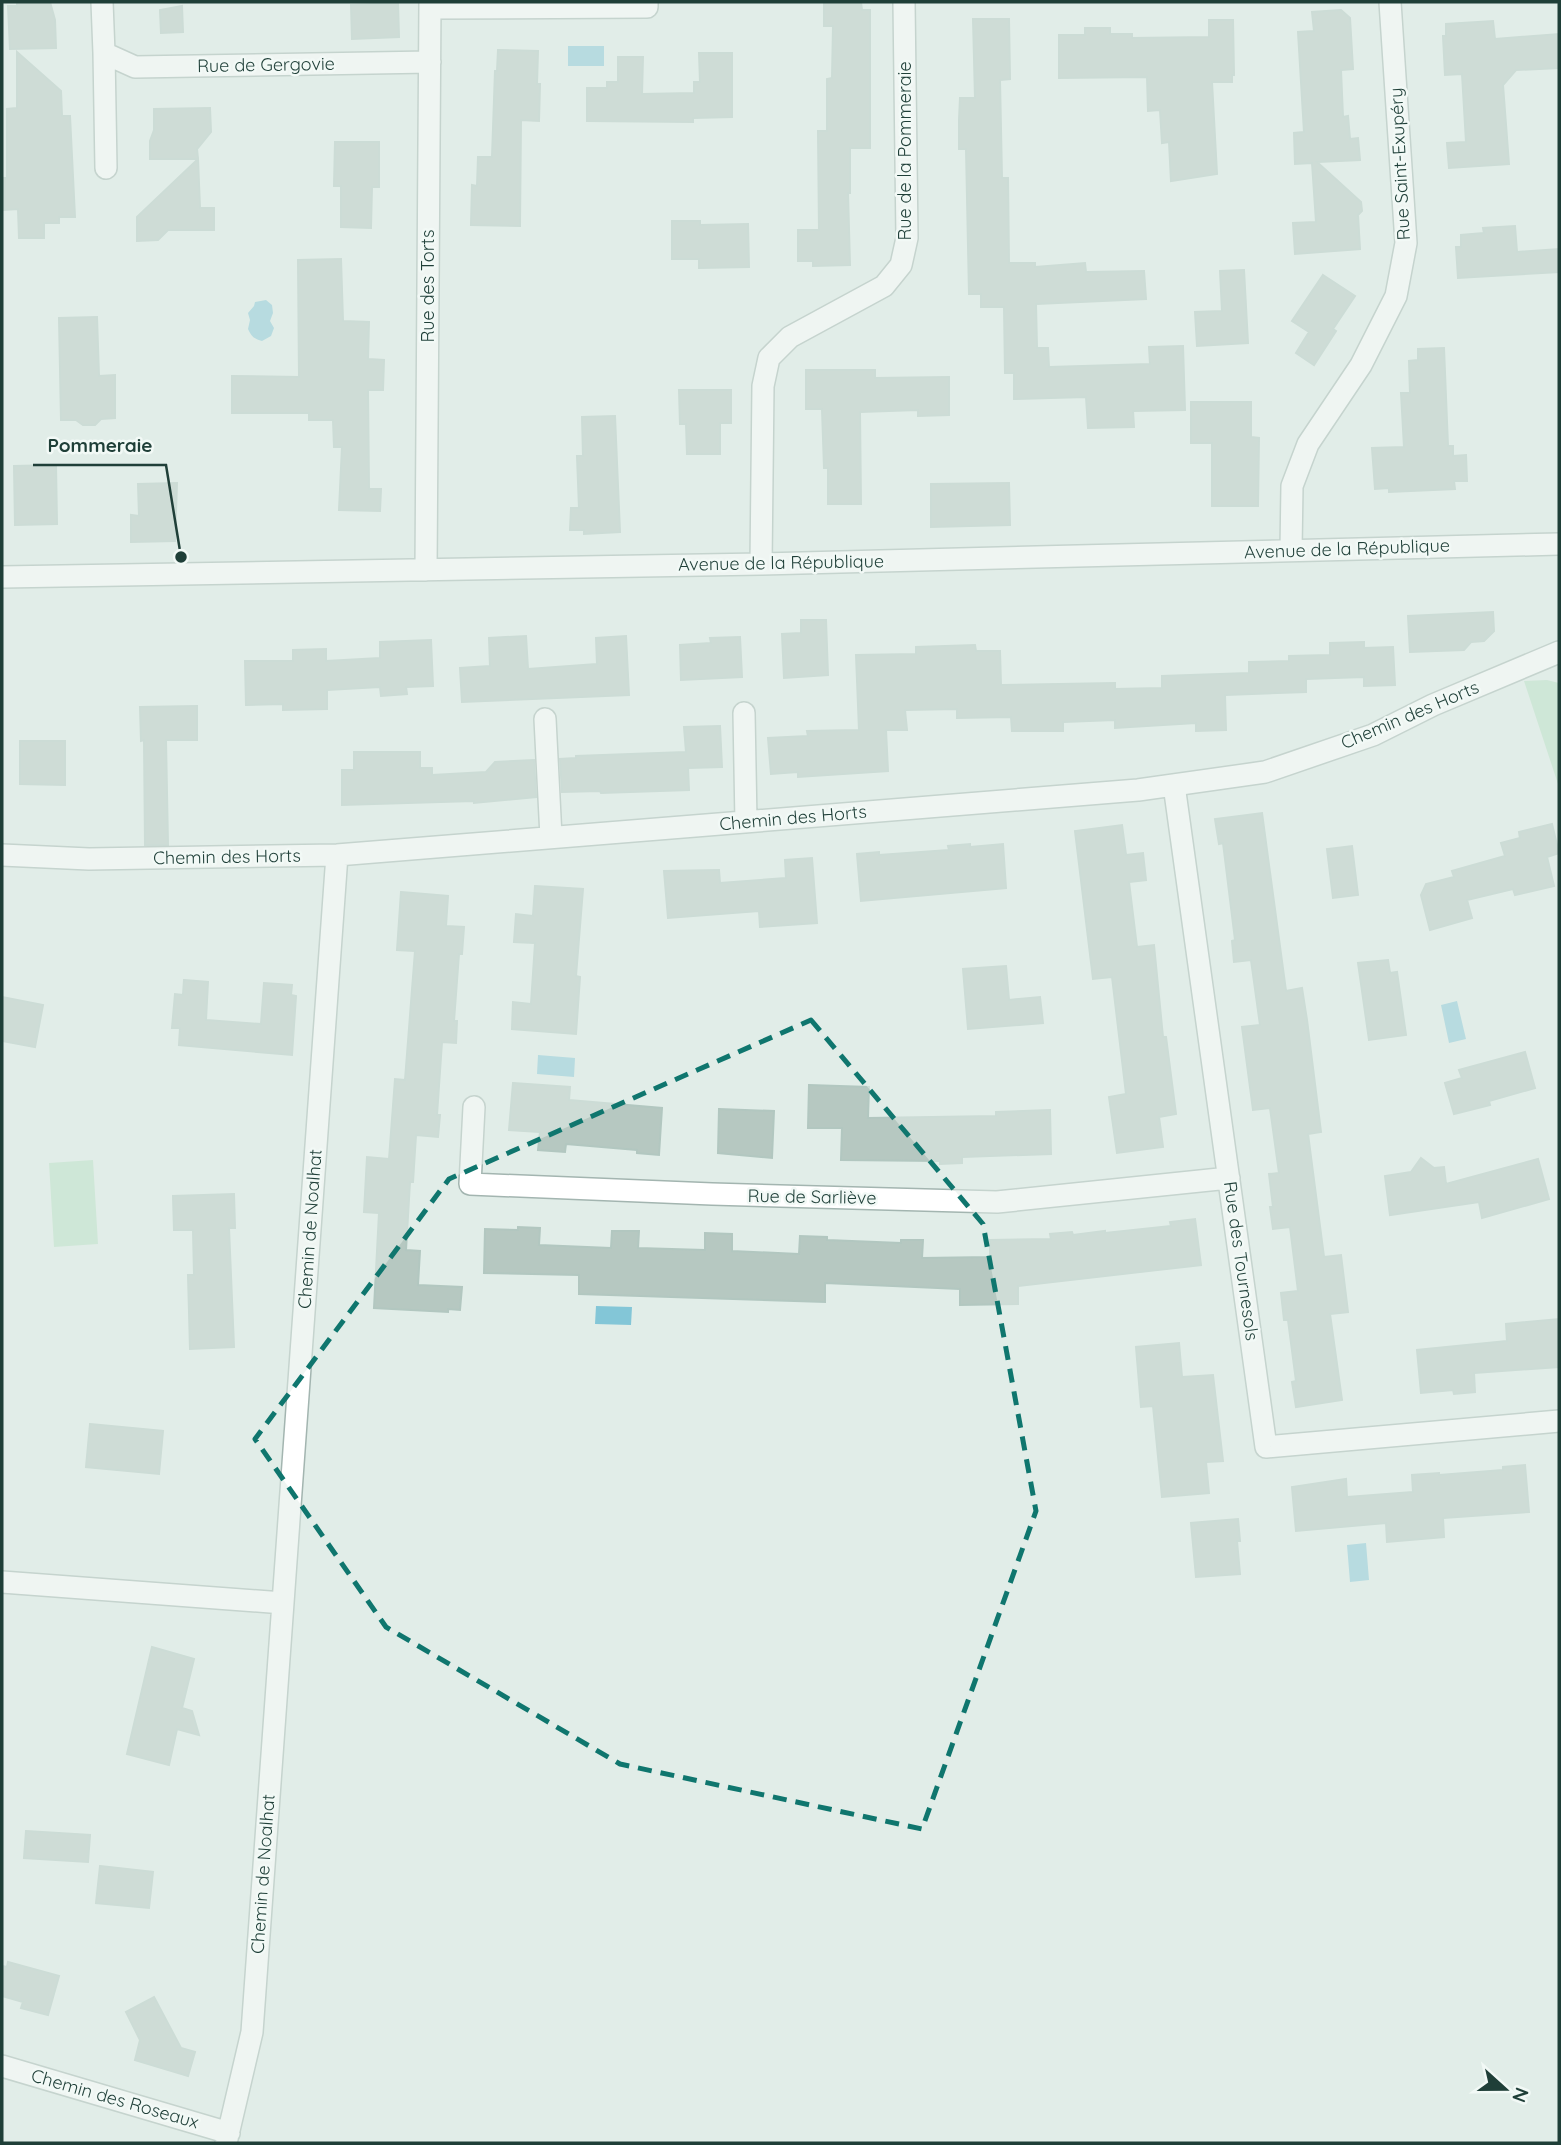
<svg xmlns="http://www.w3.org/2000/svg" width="1561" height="2145" font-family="Quicksand,sans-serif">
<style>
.green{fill:#b7e0c4}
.water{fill:#83c6d7}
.building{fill:#b6c8c1;stroke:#b2c7c0;stroke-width:2}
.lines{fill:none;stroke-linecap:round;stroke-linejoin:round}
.minor-casing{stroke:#a3b5b0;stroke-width:24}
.minor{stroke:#fff;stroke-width:21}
.marked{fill:none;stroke:#0f766e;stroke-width:5;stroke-dasharray:14 9;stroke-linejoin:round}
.labels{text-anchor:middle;stroke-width:5;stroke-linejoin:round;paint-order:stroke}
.street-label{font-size:18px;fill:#1f3f38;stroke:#f2f9f6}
.leader{fill:none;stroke:#1f3f38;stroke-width:2.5}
.callout-dot{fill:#1f3f38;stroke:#f2f9f6;stroke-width:2.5}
.callout-label{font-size:19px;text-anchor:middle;font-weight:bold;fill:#1f3f38;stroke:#f2f9f6;stroke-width:5;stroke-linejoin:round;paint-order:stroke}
</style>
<rect width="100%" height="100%" fill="#e1ede8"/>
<path class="green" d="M1547,680L1559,683V787L1524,681Z
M93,1160L98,1244L54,1247L49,1163Z"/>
<path class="water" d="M568,46H604V66H568Z
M266,300L272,305L273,313L270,321L274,328L271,336L262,341C254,339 251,336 248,329L250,320L248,313L254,306L255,302Z
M1457,1001L1466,1039L1449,1043L1441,1005Z
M538,1055L575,1058L574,1077L537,1074Z
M596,1306L632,1307L631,1325L595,1324Z
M1366,1543L1369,1580L1350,1582L1347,1545Z"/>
<path class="building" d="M17,2H50L55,20L56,48L10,49L8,6H17Z
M824,2H861L862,10H870V148H850V193H848L850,265L813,266V261H798V230H819L818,131H827V79L832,78L833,26H824Z
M398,3L399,37L352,39L351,5Z
M182,6L183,32L161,33L160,10Z
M1341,10L1350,18L1353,69L1341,70L1343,117L1348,116L1350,139L1358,138L1360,160L1317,162L1361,202L1362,211L1358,215L1360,249L1295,254L1293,223L1316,222L1312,163L1295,164L1294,133L1304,132L1298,32L1314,31L1312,12Z
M973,19H1009L1010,79L1000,80L1002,178H1008L1009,263H1035V267L1085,263L1086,272L1144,271L1146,299L1036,304L1037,348H1048L1049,367L1150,364L1149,347L1183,346L1185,410L1133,411L1134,427L1088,428L1086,397L1014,399V373H1005L1004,307H981V294H969L966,149H959V120L960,98H975Z
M1209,20H1233L1234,75H1232V82H1212L1217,174L1171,181L1169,142L1162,143L1160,110L1148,111L1147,77L1059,78V35H1085V28H1110V34H1132V38L1209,37Z
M1493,21L1495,39L1559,34V68L1516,70L1503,85L1509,164L1449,168L1447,143L1466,142L1462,74L1445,75L1443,36H1446V24Z
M498,50L538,51L537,84H540L539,121L521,120L520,226L471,225L472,185L477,186L478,157H492L495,71H497Z
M17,52L61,91L62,116H70L75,217H59V223H44V238H19L18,209L4,210L3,178H7V109L17,108Z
M699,53H732V117L693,118V122L587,121V88H607V82H618V57H643L642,94L694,93V82H700Z
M210,108L211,132L197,149L198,159H150V141L154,130V109Z
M335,142H379V187H372L371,228L341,227V186H334Z
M198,159L200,208H214V230H168L158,240L137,241V217Z
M672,221H700V225L748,224L749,267L699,268V259H672Z
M1515,226L1517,252L1559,249V272L1458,278L1456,247H1461V235L1484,233L1483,228Z
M341,259L343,321L369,322L368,359L384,360L383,390H368L369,489H381L380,511L339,510L342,447H334L333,420H309V413H232V376L299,377L298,260Z
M1244,270L1248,343L1197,346L1195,312L1222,311L1220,271Z
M1323,275L1355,296L1333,329L1336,331L1314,365L1296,353L1309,332L1292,321Z
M97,317L99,376L115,375V418L101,419L95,425H83L76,420H61L59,318Z
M1444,348L1448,446H1453V456L1466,455L1467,481H1454L1455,489L1389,492V488L1375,489L1372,448L1404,447L1401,393H1410L1409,361L1418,360V349Z
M806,370H875V378L949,377V415L918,416V410L860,412L861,504H828V468H824L822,409H806Z
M679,390H731V423H720V454H687L686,424H680Z
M1191,402H1251V437L1259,438L1258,506H1212V443H1191Z
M615,416L620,532L584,534V530H570L571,508H579L577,456H583L582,417Z
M56,465L57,524L15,525L14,466Z
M177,483L175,541L131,542V515L139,516L138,484Z
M1009,483L1010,525L931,527V484Z
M1493,612L1494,631L1484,641L1471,642L1464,650L1410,652L1408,616Z
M801,620H826L828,675L784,678L782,634L801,633Z
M526,636L528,669L597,664L596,638L626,636L629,695L462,702L460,668L490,666L489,638Z
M740,637L742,677L681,680L680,645L711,643L710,638Z
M431,640L433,686L406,687L407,694L381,696L380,687L327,690V709L283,710V704L246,705L245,661H293V650L326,649V661L380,658V642Z
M1364,642V648L1393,647L1395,685L1364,686V677L1306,679V692L1225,695L1226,730L1196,731V723L1115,728V720L1063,722V731H1012L1011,717L957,718V709L905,710L907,730H886L888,771L798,777V772L771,774L768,738L808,736L807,731L859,730L856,655L916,654V647L975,645L976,651H1000L1001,685L1115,683V689L1162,688V676L1249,673V662L1289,661V656L1330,655V643Z
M197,706V740H166L168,845H145L144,740L141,741L140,707Z
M720,726L722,767L688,768L689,790L601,793L600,791L562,792L560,759L576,758V756L686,752L684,727Z
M20,741H65V785L20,784Z
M354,752H420V768H432V775L486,772L495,762L534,760L536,797L474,803V801L342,805V770H354Z
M1262,813L1286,991L1302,988L1307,1020L1321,1132L1308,1134L1324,1257L1341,1255L1348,1312L1330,1314L1342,1400L1296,1407L1292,1382L1296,1381L1288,1320H1284L1281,1293L1298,1291L1290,1227L1273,1229L1270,1207H1273L1269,1174L1279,1173L1270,1108L1253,1110L1242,1027L1260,1025L1251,960L1234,962L1232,941L1235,940L1223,843L1219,844L1215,819Z
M1552,824L1559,853L1547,857L1554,886L1515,895L1513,889L1467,900L1472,918L1430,930L1421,895L1426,884L1454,877L1452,871L1505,856L1501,843L1520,838L1519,832Z
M1122,825L1126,855L1143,853L1146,880L1129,882L1137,947L1154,945L1163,1037H1166L1176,1114L1159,1117L1163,1147L1117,1153L1109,1097L1126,1094L1112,977L1093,979L1075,831Z
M970,844V847L1003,844L1006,888L861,901L857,854L879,852V855L949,850L948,846Z
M1352,846L1358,895L1333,898L1327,849Z
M812,858L817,923L760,927L759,911L668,918L664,871L719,870L720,883L786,878L785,860Z
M535,886L583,889L576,976L580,977L576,1034L512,1029L513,1002L531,1004L535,943L514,942L516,914L533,916Z
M401,892L448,896L446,926L464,927L462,954H459L454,1021H457L456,1043L442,1042L437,1115H440L438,1137L416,1135L413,1182H410L406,1250L420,1251L418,1285L462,1287L460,1310L448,1309V1312L374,1308L379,1213L364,1212L367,1157L389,1159L395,1079L405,1080L415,951L397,950Z
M1388,960L1390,973L1397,972L1406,1035L1369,1040L1358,963Z
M1006,966L1009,1000L1040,997L1043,1023L968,1029L963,969Z
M184,980L208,982L206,1020L261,1024L264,983L292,985L291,995L296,996L292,1055L179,1045L180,1028H172L175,994L183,995Z
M2,997L43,1005L35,1047L2,1041Z
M1525,1052L1535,1088L1489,1101L1490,1105L1454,1114L1445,1083L1462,1078L1459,1070Z
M513,1083L570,1087L569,1100L662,1108L659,1155L637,1153V1150L566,1144L565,1152L538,1150L540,1132L509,1130Z
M809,1085L869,1087L868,1118L996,1116V1112L1050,1110L1051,1154L962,1157V1163L940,1164V1161L841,1160L842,1128H808Z
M719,1109L774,1111L772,1158L718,1153Z
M1421,1158L1434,1168L1444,1167L1446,1184L1538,1159L1549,1199L1482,1218L1479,1202L1390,1215L1385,1176L1411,1172Z
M234,1194L235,1228H229L234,1347L190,1349L188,1275H194L193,1230H174L173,1196Z
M1195,1219L1201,1265L1018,1286V1304L960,1305V1289L825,1283V1302L579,1294V1275L484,1273L485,1229L518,1230V1227L540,1228L539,1245L611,1248L612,1231H639L638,1248L705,1250V1233L732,1234V1251L799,1254L800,1236L827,1237V1240L901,1243V1240H923L922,1258L990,1257V1240L1051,1239L1050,1234L1072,1232L1073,1235L1105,1231V1233L1171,1226L1170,1222Z
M1559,1319V1367L1474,1373L1475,1392L1454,1394L1453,1390L1421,1393L1417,1350L1507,1341L1506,1324Z
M1179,1343L1182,1377L1213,1375L1223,1461L1206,1462L1209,1493L1162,1497L1153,1406L1141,1407L1136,1347Z
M90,1424L163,1431L159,1474L86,1467Z
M1525,1465L1529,1512L1443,1518L1444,1537L1387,1542L1386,1523L1296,1531L1292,1487L1346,1479L1347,1497L1413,1492L1412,1475L1439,1473V1475L1503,1470V1467Z
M1238,1519L1240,1541H1237L1240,1574L1196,1577L1191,1523Z
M152,1647L194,1659L182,1708L192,1711L199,1735L177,1729L169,1765L127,1754Z
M26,1831L90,1835L88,1862L24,1858Z
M100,1866L153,1872L149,1908L96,1903Z
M8,1962L59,1976L48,2015L21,2008L23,2002L2,1996V1966L7,1967Z
M154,1997L181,2048L195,2052L188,2076L135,2060L140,2040L126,2012Z"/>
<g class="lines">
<defs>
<path id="minor" d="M102,2L104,53L135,67L430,62
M430,8L647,7V2
M104,53L106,168
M1291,550L1292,486L1308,444L1361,365L1396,296L1406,243L1390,2
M761,564L763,386L769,358L790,337L884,286L901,265L907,238L904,2
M426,570L430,2
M2,577L761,564L1559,544
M744,713L746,822
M545,719L551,837
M1174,785L1266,1447L1559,1421
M2,855L89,859L337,855L1138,790L1265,772L1373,735L1433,705L1559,652
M474,1107L470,1184L712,1194L997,1202L1229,1178
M2,1582L283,1603
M2,2066L229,2133
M226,2143L252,2032L337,855"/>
</defs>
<use href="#minor" class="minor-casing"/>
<use href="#minor" class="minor"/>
</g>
<path d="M0 0H1561V2145H0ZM811,1020L983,1224L1036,1511L922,1829L620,1764L386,1627L255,1439L449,1179Z" fill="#e1ede8" fill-opacity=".55" fill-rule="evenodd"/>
<path class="marked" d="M811,1020L983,1224L1036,1511L922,1829L620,1764L386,1627L255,1439L449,1179Z"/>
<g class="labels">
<g class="street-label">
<text transform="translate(266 65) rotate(-1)" y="6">Rue de Gergovie</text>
<text transform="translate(905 151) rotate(-90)" y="6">Rue de la Pommeraie</text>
<text transform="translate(1400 164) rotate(-93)" y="6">Rue Saint-Exupéry</text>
<text transform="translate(428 286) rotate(-90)" y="6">Rue des Torts</text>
<text transform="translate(1347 549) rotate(-2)" y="6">Avenue de la République</text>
<text transform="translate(781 563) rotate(-1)" y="6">Avenue de la République</text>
<text transform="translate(1410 715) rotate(-23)" y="6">Chemin des Horts</text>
<text transform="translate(793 818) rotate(-5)" y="6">Chemin des Horts</text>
<text transform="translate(227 857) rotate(-1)" y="6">Chemin des Horts</text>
<text transform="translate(812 1197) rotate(1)" y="6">Rue de Sarliève</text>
<text transform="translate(310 1229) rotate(-86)" y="6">Chemin de Noalhat</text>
<text transform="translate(1241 1261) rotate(82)" y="6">Rue des Tournesols</text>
<text transform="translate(263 1874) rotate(-86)" y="6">Chemin de Noalhat</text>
<text transform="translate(115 2099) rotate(16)" y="6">Chemin des Roseaux</text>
</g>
</g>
<path class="leader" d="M181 557L166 465H33"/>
<circle class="callout-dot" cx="181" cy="557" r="7"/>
<g class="callout-label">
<text x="100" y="452">Pommeraie</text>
</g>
<rect width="1561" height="2145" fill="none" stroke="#1f3f38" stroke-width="7"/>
<g transform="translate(1505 2089) rotate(111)" stroke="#f2f9f6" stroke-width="5" paint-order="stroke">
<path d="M0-5L12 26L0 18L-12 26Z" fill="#1f3f38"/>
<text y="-10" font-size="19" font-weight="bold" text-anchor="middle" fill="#1f3f38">N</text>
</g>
</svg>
